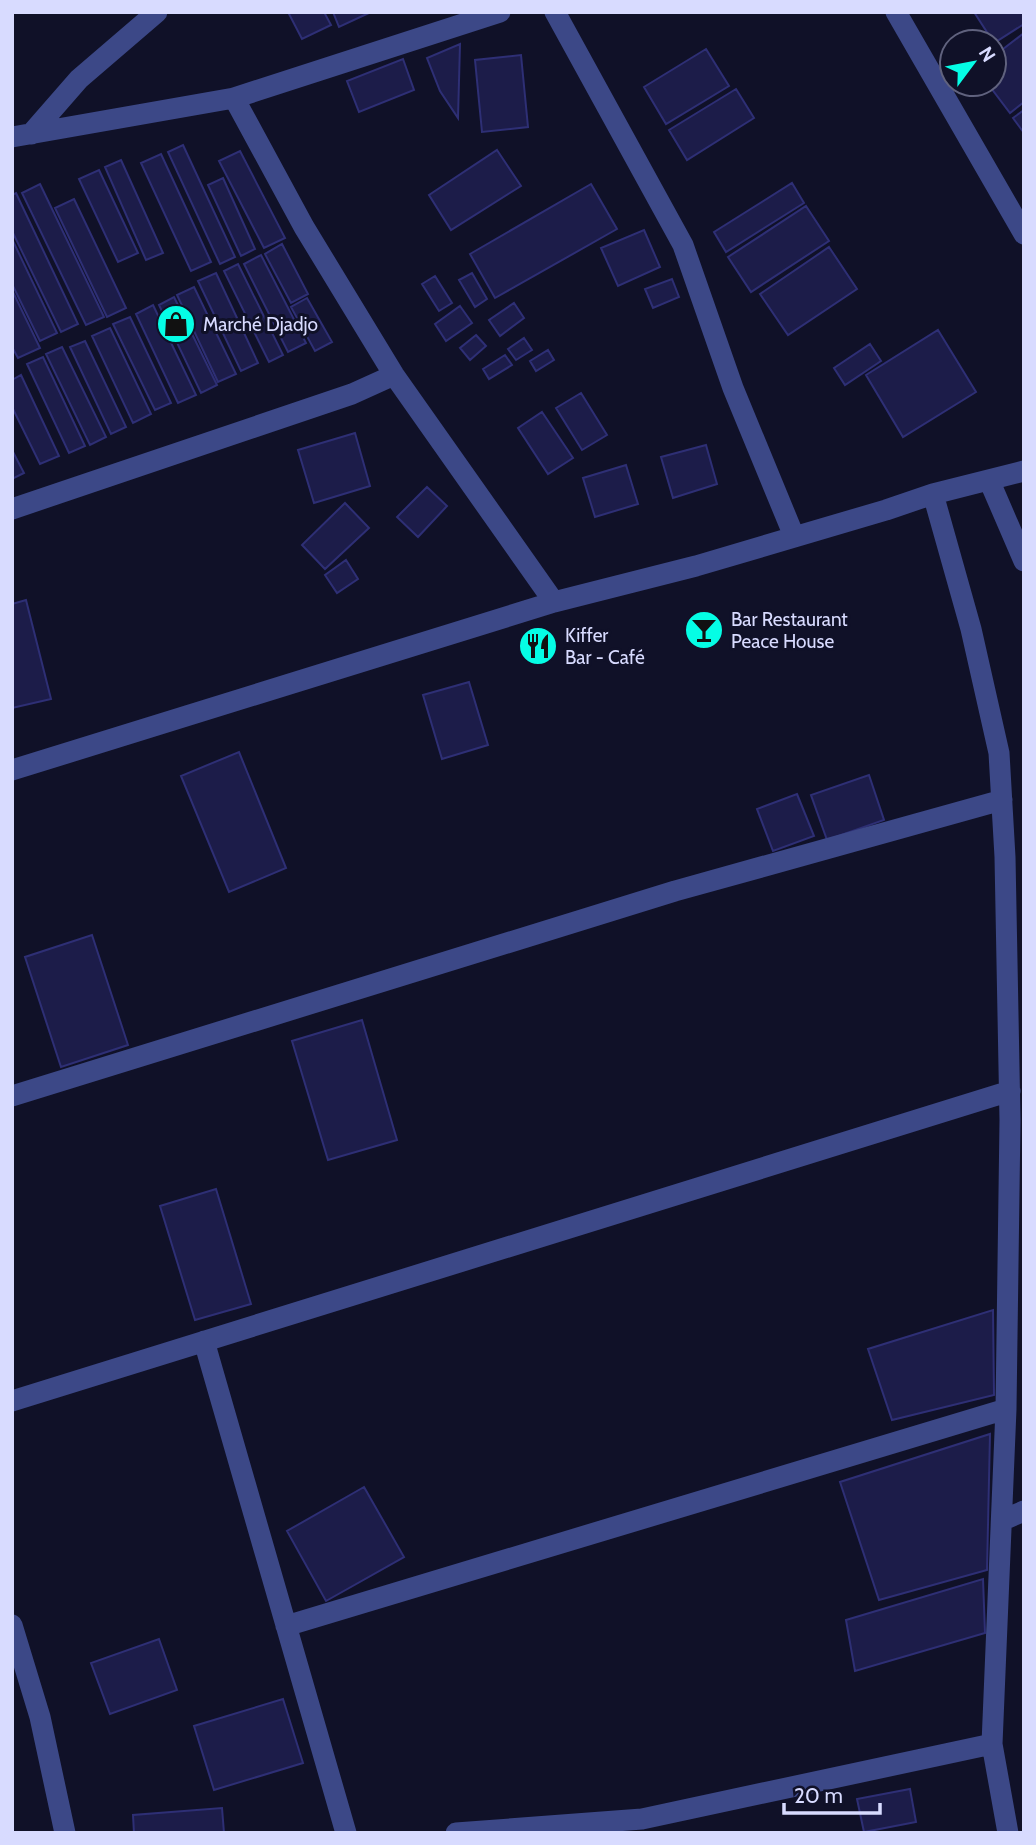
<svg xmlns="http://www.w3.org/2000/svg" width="1036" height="1845" font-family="Cabin,sans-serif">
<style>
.building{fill:#1c1c49;stroke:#2e2f75;stroke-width:2}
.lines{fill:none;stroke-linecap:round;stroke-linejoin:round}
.minor{stroke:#3c4887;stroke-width:21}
.labels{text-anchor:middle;stroke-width:6;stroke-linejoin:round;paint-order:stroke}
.poi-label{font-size:19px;fill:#d8dbff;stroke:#101128;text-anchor:start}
</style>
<rect width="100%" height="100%" fill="#101128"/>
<path class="building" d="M288,12H324L331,25L302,39Z
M333,12H371L339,27Z
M974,12H1024V24L994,43Z
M1024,33V102L1010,113L988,84H994V56Z
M460,44L458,118L440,91L427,58Z
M706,49L729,86L666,124L644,87Z
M521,55L528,127L482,132L475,60Z
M403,59L414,90L359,112L347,81Z
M736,89L754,118L687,160L669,130Z
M1024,110V133L1013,118Z
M183,145L235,257L220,264L168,152Z
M497,150L521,186L451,230L429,195Z
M240,151L285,238L264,248L219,161Z
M161,154L211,262L191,271L141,163Z
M121,160L163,253L146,260L105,167Z
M99,170L138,253L118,262L79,179Z
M223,178L255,249L241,256L208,185Z
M792,183L804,203L726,252L714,232Z
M40,184L104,317L86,325L22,193Z
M591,184L617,229L495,298L470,254Z
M16,193L78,324L61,332L12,231V195Z
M74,199L126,308L107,317L55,208Z
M806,206L829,241L751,292L728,257Z
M644,230L660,267L618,286L601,248Z
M12,239L57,333L40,341L12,284Z
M282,244L308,294L291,303L265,254Z
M829,247L857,289L788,335L760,294Z
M261,255L306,343L288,352L244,264Z
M238,264L283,355L269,362L224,271Z
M216,273L258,363L241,371L198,281Z
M472,273L487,299L475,307L459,280Z
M435,276L452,303L439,311L422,284Z
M672,279L679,297L653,308L645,289Z
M194,287L236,374L218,382L177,295Z
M12,290L40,348L18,358L12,347Z
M174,297L217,385L201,393L159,305Z
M307,298L332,342L315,351L291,307Z
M514,303L524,318L500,336L489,320Z
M153,305L196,395L178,403L136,314Z
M460,306L472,323L446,341L435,324Z
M130,317L171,403L155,410L113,324Z
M110,328L151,414L133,423L92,336Z
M938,330L976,392L903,437L866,375Z
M476,335L486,346L470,360L460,348Z
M524,338L532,350L516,360L508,349Z
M85,341L126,427L111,434L70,347Z
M870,344L881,361L845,385L834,368Z
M62,347L106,437L90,445L46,354Z
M548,350L554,360L536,371L530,361Z
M505,355L512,365L489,379L483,369Z
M43,357L85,446L69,453L27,364Z
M21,375L59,456L40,464L12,407V380Z
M581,393L607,435L582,450L556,408Z
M542,412L573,458L548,474L518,428Z
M355,433L370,486L314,503L298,450Z
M706,445L717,484L673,498L661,457Z
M12,450L24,473L12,479Z
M626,465L638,504L595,517L583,478Z
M427,487L447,506L418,537L397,517Z
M345,503L369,528L325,569L302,545Z
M346,560L358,579L337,593L325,575Z
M26,600L51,699L12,708V604Z
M469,682L488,745L442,759L423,695Z
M239,752L286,868L229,892L181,776Z
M869,775L884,820L827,840L811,795Z
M797,794L814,836L773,851L757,809Z
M92,935L128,1045L61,1067L25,957Z
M362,1020L397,1140L328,1160L292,1041Z
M216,1189L251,1304L195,1320L160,1206Z
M993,1310L994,1395L892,1420L868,1349Z
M990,1434L987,1570L879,1600L840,1482Z
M364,1487L404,1557L326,1601L287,1531Z
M983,1579L985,1633L855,1671L846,1620Z
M159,1639L177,1690L110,1714L91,1663Z
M283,1699L303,1763L214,1790L194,1726Z
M910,1789L916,1822L864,1832L857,1799Z
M222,1808L224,1833H134L133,1815Z"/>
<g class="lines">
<path class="minor" d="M555,12L683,245L733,388L794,536
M896,12L1024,234
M234,98L304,227L394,375L554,602L696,566L886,510L933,494L1024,471
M31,134L79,79L157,12
M12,137L234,98L500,12
M989,480L1024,561
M933,494L971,629L999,753L1005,857L1010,1120L1006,1409L992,1744L1008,1833
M12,509L352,394L394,375
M12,770L554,602
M12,1096L675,891L1002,800
M204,1341L346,1833
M12,1401L1010,1091
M1003,1520L1024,1511
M12,1625L40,1717L65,1833
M286,1626L1006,1409
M456,1833L642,1819L992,1744"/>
</g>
<defs>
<symbol id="shop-disc" viewBox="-11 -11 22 22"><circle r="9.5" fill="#05fde5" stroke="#101128"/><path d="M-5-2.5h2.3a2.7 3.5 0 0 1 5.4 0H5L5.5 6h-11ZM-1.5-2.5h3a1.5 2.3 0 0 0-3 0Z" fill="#111"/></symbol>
<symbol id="bar-disc" viewBox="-11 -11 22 22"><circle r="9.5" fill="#05fde5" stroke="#101128"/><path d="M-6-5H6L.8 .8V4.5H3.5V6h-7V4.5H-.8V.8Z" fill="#111"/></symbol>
<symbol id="restaurant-disc" viewBox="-11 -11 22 22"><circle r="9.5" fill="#05fde5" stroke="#101128"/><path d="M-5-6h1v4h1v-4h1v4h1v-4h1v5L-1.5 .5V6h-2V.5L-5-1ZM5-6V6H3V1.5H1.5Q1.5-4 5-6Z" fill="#111"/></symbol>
</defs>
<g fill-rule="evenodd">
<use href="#shop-disc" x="154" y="302" width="44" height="44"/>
<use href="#bar-disc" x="682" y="608" width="44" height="44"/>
<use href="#restaurant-disc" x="516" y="624" width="44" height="44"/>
</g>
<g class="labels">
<g class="poi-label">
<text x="203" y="331">Marché Djadjo</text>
<text x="731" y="626">Bar Restaurant<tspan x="731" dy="22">Peace House</tspan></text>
<text x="565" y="642">Kiffer<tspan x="565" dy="22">Bar - Café</tspan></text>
</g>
</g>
<rect width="1036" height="1845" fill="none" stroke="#d8dbff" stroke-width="28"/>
<g transform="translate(973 63) rotate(58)"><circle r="33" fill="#101128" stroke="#60627e" stroke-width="2"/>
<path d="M0-5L12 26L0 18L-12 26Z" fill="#05fde5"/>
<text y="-10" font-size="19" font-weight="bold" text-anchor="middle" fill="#d8dbff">N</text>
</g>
<path d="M784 1803v10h96v-10" fill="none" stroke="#d8dbff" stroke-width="3.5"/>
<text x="794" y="1803" font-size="21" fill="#d8dbff" stroke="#101128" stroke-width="5" paint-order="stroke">20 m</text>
</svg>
